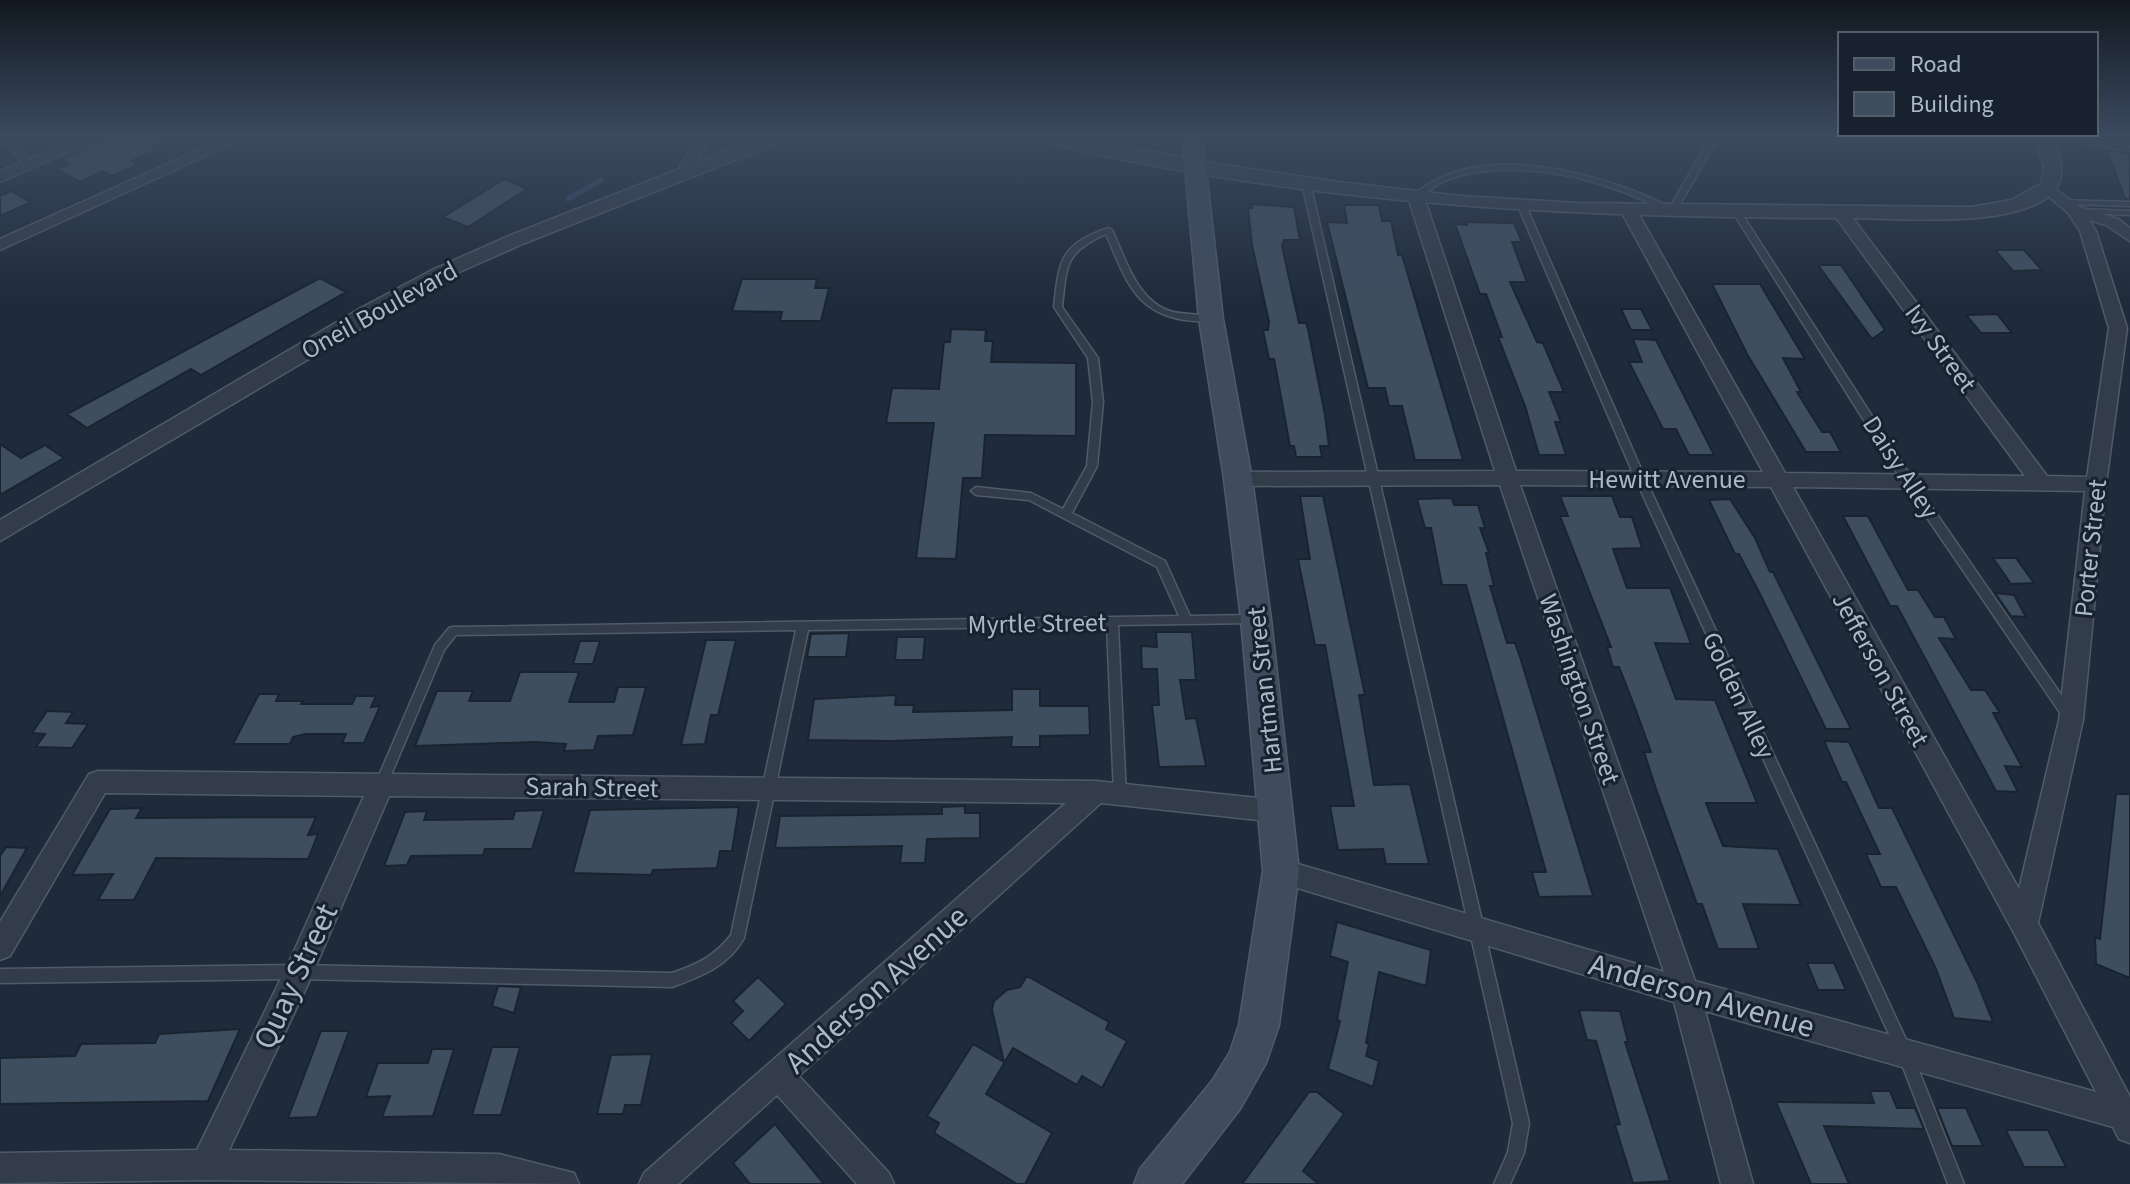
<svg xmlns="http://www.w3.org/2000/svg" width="2130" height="1184" font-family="'Source Sans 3',sans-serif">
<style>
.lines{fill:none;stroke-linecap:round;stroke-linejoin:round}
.stream{stroke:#2f4661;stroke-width:5}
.building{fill:#3f4e5f;stroke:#1a2430;stroke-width:2}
.service-casing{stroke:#505b68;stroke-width:3}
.minor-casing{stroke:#505b68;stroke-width:3}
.tertiary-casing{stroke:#505b68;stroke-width:3}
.secondary-casing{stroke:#505b68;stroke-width:3}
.service{fill:#333d4a;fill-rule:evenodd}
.minor{fill:#333d4a;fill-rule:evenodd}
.tertiary{fill:#333d4a;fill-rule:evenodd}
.secondary{fill:#404c5d;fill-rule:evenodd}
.labels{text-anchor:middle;stroke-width:6;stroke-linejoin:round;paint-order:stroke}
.street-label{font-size:26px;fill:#adb8c7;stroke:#18222e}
.near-street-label{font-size:32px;fill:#adb8c7;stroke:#18222e}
</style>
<rect width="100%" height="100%" fill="#1f2b3a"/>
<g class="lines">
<path class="stream" d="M568,199L601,180"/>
</g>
<path class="building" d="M110,135H179L152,147L157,150L131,161L137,165L112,176L103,171L80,182L56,169L68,164L63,158Z
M2107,150L2130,154V199H2125Z
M504,179L527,189L468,227L443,217Z
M11,191L31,202L0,216V196Z
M1252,204L1294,207L1300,240H1284L1282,246L1299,323H1306L1308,329L1325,415L1329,446H1320L1322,457H1296L1294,446H1290L1274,359H1269L1263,330H1268L1269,322L1252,245L1248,208H1252Z
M1344,205H1379L1382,221H1391L1398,255H1402L1463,460H1415L1402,406H1389L1385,388H1368L1327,222L1347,223Z
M1466,222L1514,223L1522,242H1512L1527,282H1510L1537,342L1543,343L1564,392H1549L1561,422H1555L1566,455H1539L1525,406L1498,337H1502L1486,294H1480L1455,224L1467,225Z
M1995,250H2024L2042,270L2013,271Z
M1818,265H1841L1885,330L1872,339Z
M320,278L346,292L201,375L191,369L87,428L67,414Z
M742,279H817L815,288H829L821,321H780L782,312L732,311Z
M1712,284H1760L1805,359L1783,358L1801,392H1797L1822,432H1830L1841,452H1806L1747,354Z
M1621,309H1641L1652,330H1631Z
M1997,314L2012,333H1981L1966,315Z
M951,329L986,330L985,341H993L991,362L1076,363V436L985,435L982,478H963L956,559L916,558L934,423H886L892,388L939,389L944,342H950Z
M1633,339L1656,340L1714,455H1689L1676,429H1663L1629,362H1642Z
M0,444L21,458L45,445L64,458L0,495Z
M1300,496H1323L1365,695H1359L1374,785L1410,784L1429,864H1386L1383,849L1338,850L1330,806H1354L1325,645H1315L1298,559H1310Z
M1560,496H1612L1620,517H1632L1642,548L1613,549L1627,588H1670L1691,644L1655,643L1676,699L1715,700L1757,803H1706L1723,846L1778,849L1801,905L1743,904L1759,949H1718L1702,904H1697L1656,789L1644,752H1651L1634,705L1619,667H1613L1607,647H1611L1560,516H1568Z
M1452,498L1454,505H1478L1485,528H1480L1489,553H1486L1494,586H1490L1507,643H1515L1520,657L1593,896L1539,897L1532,872H1546L1466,585H1442L1431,528H1425L1417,499Z
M1730,499L1755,538L1770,572H1773L1851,729H1826L1760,594L1739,554H1735L1709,500Z
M1843,516H1868L1908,590H1918L1935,617H1944L1956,639L1939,638L1971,690H1985L2000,713H1993L2022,767L2005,766L2018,792L1996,791L1897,606H1890L1887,600Z
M1993,558H2016L2034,583L2011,584Z
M1995,593L2014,595L2026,617L2011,616Z
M1156,632H1192L1196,680H1180L1186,719L1196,718L1206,766L1159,767L1152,705H1159L1157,669H1142L1141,646L1157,647Z
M849,633L846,657H807L811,634Z
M897,637H925L923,660H895Z
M706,640H736L718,715H711L705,744L681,745Z
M580,641H600L593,664H573Z
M520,672H579L569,702H614L618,687H646L633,735L598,736L594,750L564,751L566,744L535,742L415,746L437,691H473L469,701H510Z
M1012,689H1040V706H1089L1090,735L1040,736V747H1011L1012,737L891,741L808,740L814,699L896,695L895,705H914L913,712L1012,710Z
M259,694H279L276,701H303L301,704H352L356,696H376L371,707L380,706L364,743H342L346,734H305L293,737L290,744H233Z
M47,711L73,712L66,723L88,724L72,748L36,747L45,734L32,733Z
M1824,741L1849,742L1879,808H1892L1977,982L1993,1022L1954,1018L1936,969L1896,887H1881L1866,854H1880L1846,782H1842Z
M2116,794H2130V978L2096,964L2095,937L2100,939Z
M965,806V813H980V838L927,839L925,863H900L902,846L775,848L780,816L942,814V807Z
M739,807L732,851H720L717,868L653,870L651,875L573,873L590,810Z
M142,808L136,818L316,817L308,835L318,834L308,859L156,858L134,900H98L113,874L72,875L110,809Z
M544,810L532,849H485L483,855L411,856L407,865L384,866L405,812L427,811L424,820L513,819L515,811Z
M6,847L27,848L0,896V856Z
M1337,922L1431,950L1426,986L1379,972L1366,1043L1369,1044L1366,1056L1379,1061L1373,1087L1328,1069L1340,1021L1337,1020L1348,962L1330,956Z
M1807,963H1834L1846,990H1818Z
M1027,976L1109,1022L1106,1029L1127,1041L1102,1088L1082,1076L1077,1085L1013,1048L986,1094L1052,1133L1025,1184H1017L934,1133L939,1123L927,1116L973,1044L1004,1062L992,1010L994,1001L1007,990L1020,987Z
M758,977L786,1004L749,1041L731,1023L743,1011L733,1001Z
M498,986L521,987L514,1013L492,1006Z
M1579,1010L1620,1011L1628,1042H1625L1670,1181L1633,1183L1615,1125L1620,1124L1596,1041L1587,1040Z
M240,1029L208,1101L0,1104V1058L75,1056L81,1044L155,1043L159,1034Z
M321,1031H349L317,1117L288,1118Z
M492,1047H520L501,1115H472Z
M432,1049H454L433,1116L382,1117L390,1096L366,1097L378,1063H428Z
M652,1054L641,1105H625L623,1114H597L611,1055Z
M1870,1091H1890L1897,1108H1915L1924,1129L1824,1126L1849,1184H1811L1776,1102L1874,1103Z
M1309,1092H1317L1344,1114L1303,1171L1319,1184H1242Z
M1937,1108H1966L1983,1146H1952Z
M775,1124L824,1184H750L733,1163Z
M2006,1130H2048L2066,1167H2024Z"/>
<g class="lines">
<defs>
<path id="service" d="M0,135H8L32,163V167H26Z
M1712,135H1720L1676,211L1672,213C1653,206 1635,195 1615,189C1566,171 1487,159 1439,184C1432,188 1425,194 1419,199L1412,197C1475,137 1602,173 1670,207Z
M2043,135H2060L2130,147V151L2047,137Z
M1303,181L1310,183L1529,1123L1524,1153L1510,1184H1494L1508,1152L1513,1123L1302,183Z
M2061,200L2130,202V206L2064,204L2060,202Z
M1519,204L1526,206L1645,478L1909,1046L1964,1184H1948L1898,1054L1635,478L1518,206Z
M1733,209L1740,211L1912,478L2073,712L2075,716L2073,720L2069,721L2065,720L1904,484L1732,211Z
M2080,209L2130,211V215L2083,213H2080Z
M1108,228L1112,230C1126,260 1137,302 1173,312C1187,315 1204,313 1215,319C1208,323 1195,321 1185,320C1133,312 1125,277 1106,234C1064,253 1067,265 1062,307L1098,358L1103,402L1097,466L1072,513L1165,561L1190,616L1254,615L1258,616L1260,619L1258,622L1254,623L1118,625L1126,795L1124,799L1120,801L1116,799L1114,795L1107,626L808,630L744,938C729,966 700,977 672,987L299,979L0,983V969L299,965L672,973C696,965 715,956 731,935L796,630L456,635L444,650L385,789L381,790L377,789L375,785L435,645L449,628L453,627L1179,616L1157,567L1029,500L976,495L971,491L976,487L1031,493L1063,509L1087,466L1093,402L1088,358L1054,307C1059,260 1060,245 1108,228Z"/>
<path id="minor" d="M87,135H107L0,182V171Z
M232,135H251L0,250V239Z
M698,135H712L690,175H680L677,172Z
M2047,183L2080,207L2118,219L2130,228V241L2106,225L2089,220L2096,231L2127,328L2106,484L2083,720L2038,923L2130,1097V1143L2119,1139L2113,1127L1705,1011L1753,1184H1721L1674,1002L1281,883L1272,880L1268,871L1272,862L1281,859L1664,972L1500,485L1238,486L1231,484L1228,479L1231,474L1238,472L1495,471L1408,197L1416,192L1424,197L1516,471L1763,472L1621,211L1629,206L1637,211L1785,473L2025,476L1832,212L1840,207L1846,209L2047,476L2087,477L2109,328L2080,231L2068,213L2039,188ZM1520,485L1771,487L2014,933L2096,1092L1695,981ZM1793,487L2085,491L2059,720L2019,889Z
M98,771L1096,781L1277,800L1286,803L1290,811L1286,819L1277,822L1101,803L799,1076L889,1173L894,1184H857L777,1095L678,1184H639L644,1173L1066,803L389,796L309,982L229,1150L499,1154L574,1173L579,1184L206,1180L0,1183V1153L197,1150L289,962L364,796L105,793L10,956L0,960V922L89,774Z"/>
<path id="tertiary" d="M766,135H791L788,139L525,243L448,277L0,541V520L359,309L434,269L511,235Z
M1028,135H1062L1218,164L1339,182L1461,196L1578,203L1971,207L2011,200L2041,184L2044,167L2035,135H2053C2060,156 2070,178 2049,196C2009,229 1899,218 1848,218C1574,218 1298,205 1031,139Z"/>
<path id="secondary" d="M1182,135H1202L1223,319L1252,479L1271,619L1299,871L1279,1025L1266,1063L1240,1109L1182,1184H1134L1140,1169L1212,1081L1230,1052L1239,1025L1263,871L1241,619L1224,479L1199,319Z"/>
</defs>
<use href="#service" class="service-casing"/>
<use href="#minor" class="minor-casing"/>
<use href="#tertiary" class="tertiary-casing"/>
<use href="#secondary" class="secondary-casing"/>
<use href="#service" class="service"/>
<use href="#minor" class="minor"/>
<use href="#tertiary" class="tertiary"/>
<use href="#secondary" class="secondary"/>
</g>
<linearGradient id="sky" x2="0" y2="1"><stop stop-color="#111820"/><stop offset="0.45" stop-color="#3c4a60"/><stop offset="1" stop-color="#3c4a60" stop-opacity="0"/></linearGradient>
<rect width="2130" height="301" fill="url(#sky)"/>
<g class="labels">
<g class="street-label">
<text transform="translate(379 310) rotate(-29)" y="9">Oneil Boulevard</text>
<text transform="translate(1941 348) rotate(54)" y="9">Ivy Street</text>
<text transform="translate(1901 467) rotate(57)" y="9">Daisy Alley</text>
<text x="1667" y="488">Hewitt Avenue</text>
<text transform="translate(2090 548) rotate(-84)" y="9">Porter Street</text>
<text transform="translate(1037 623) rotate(-1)" y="9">Myrtle Street</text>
<text transform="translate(1881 669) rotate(61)" y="9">Jefferson Street</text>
<text transform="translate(1580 689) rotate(71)" y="9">Washington Street</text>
<text transform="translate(1264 690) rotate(-96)" y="9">Hartman Street</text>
<text transform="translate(1739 695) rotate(65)" y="9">Golden Alley</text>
<text transform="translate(592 787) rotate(1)" y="9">Sarah Street</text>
</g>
<g class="near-street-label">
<text transform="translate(295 976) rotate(-65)" y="11">Quay Street</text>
<text transform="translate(876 989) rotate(-42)" y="11">Anderson Avenue</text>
<text transform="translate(1702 995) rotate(16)" y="11">Anderson Avenue</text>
</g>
</g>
<rect x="1838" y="32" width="260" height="104" fill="#18222e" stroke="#545e6b" stroke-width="2"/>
<rect x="1854" y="58" width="40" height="12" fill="#404c5d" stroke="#545e6b" stroke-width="2"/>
<text x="1910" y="72" font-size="24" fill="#adb8c7">Road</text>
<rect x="1854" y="92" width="40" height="24" fill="#3f4e5f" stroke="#545e6b" stroke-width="2"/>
<text x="1910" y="112" font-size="24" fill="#adb8c7">Building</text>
</svg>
